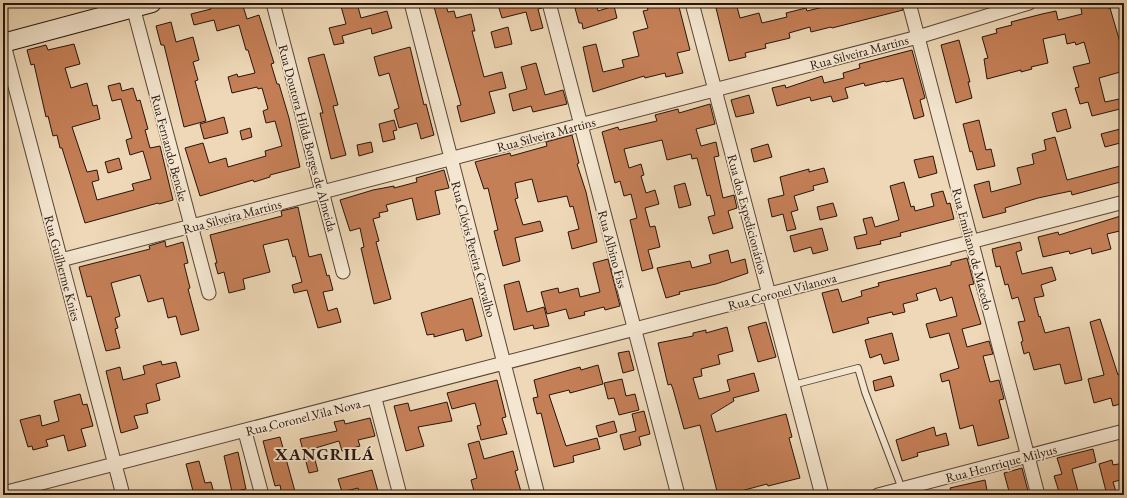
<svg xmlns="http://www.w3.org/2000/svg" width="1127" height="498" font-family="'EB Garamond',serif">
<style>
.building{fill:#c57f57;stroke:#26140b}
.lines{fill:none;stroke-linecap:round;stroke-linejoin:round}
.lane-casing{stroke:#584536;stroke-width:8}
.street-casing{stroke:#584536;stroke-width:15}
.secondary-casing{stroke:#26140b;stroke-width:20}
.lane{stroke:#f4e6d0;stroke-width:6}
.street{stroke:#f4e6d0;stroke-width:13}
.secondary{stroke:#f4e6d0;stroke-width:18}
.labels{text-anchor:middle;stroke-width:3.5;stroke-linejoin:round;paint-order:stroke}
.street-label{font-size:13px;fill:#26140b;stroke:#f4e6d0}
.district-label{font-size:17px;font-weight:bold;letter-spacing:1px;fill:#26140b;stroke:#f4e6d0}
</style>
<rect width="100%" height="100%" fill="#eed8b7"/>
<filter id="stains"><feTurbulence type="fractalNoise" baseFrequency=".005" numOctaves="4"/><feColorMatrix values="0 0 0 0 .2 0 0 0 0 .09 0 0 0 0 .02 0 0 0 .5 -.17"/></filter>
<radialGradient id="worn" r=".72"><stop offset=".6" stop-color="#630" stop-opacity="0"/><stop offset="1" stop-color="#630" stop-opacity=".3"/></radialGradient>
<path class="building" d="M209,3H225L226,5L242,3L247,19L259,15L274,63L271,64L277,84H279L289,118L300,167L270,175V177L254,182L253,180L200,196L185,148L203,143L209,163L226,158L228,167L266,156L265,151L282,146L275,121L266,123L263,111L268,109L262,88L258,89L257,87L232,93L228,77L237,74L238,77L255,73L248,50H246L239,25L217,31L214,20L194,25L191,14L211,9Z
M340,3H357L361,18L387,11L392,28L372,34L371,28L342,36L344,43L334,45L329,28L346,24Z
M433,3H445L448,12L454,11L456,18L471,14L475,31H472L484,77L502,72L506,88L489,92L495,113L461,122L457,106L461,105Z
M507,3H541L542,8L538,9L543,28L531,31L526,12L502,18L498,5Z
M594,3H596L598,11L614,6L617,18L583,29L582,23H579L575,8Z
M646,3H678L690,50L677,53L683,73L666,77L665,73L645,78L644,76L593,92L583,47L596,44L603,72L624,67L622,60L639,56L633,32L648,28L643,11L648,10Z
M736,3L740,18L759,13L762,23L787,17L786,13L806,8L807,11L839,3H901L903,10L832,28L831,27L811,32L810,27L789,33L790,38L765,44L766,48L745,53L746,57L729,61L716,8Z
M1080,3H1106L1108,8H1110L1124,56V71L1099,78L1105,102L1124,98V108L1092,116L1088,102L1080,104L1075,88L1079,87L1073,67L1090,63L1084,42L1076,45L1075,42L1067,44L1065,34L1043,39L1048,63L1031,67L1032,69L1021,72V70L987,79L984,59L988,58L982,37L997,33L996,29L1012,25L1011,22L1042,14L1056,11L1058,20L1082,14Z
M171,22L176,42L193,37L199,60L193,62L198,80L195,81L206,121L184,127L164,45H161L156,26Z
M508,27L512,44L495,48L491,32Z
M959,40L970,82H968L972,98L956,103L941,45Z
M74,44L80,64L65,68L71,88L87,83L93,106L97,105L100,119L72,127L87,172L97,170L99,180L92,182L97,200L134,190L132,184L151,179L143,151L130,155L126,140L132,138L121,99L112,101L108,86L120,83L122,91L133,88L137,101L140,100L148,129L145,130L150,148L160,146L173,200L159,204L158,203L85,223L62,148H60L57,135L53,136L48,116L46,117L34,64L31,65L27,50L46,45L48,50Z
M410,47L424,105L426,104L434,135L421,139L417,123L399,128L394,110L399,108L389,73L379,76L374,57Z
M912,50L925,98L920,100L924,116L914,119L903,78L886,82L885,81L865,86L864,83L845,88L848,98L833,102L831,96L811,101L810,97L777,106L772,88L785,85L786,88L822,76L824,83L844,78L843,73L860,68L859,64Z
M324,54L338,105L333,106L346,155L331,159L320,113H323L308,58Z
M536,63L545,95L563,90L567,104L533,112L531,106L513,111L509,94L527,89L521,67Z
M749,95L754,113L736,117L731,100Z
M710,104L715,124L696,129L701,146L716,142L719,156L714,157L723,198L734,195L737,208L728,211L733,228L713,234L708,217L715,215L710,195L707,196L697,158L692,159L691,154L667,160L662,140L624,149L629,168L641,164L644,175L641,176L646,193L655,190L659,204L645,208L650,227L655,226L660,247L648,250L653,268L642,271L630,220L637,218L631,194L624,196L620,181L615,183L602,132L618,127L619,130L657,121L655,115L678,109L679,113Z
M1066,109L1071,128L1057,132L1052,113Z
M224,117L228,133L204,139L200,124Z
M394,120L397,130L393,131L395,139L383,142L379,124Z
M979,120L986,150L991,149L995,166L977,170L972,151L970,152L963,124Z
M250,128L252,137L242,140L240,131Z
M1124,128V142L1105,147L1101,134Z
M572,135L579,163L577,164L586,192L597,242L572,249L568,232L579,229L573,206L570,207L567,196L538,202L532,179L515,183L518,198L515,199L523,225L540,221L543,231L515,238L520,261L503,266L494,231L498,230L488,188L484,189L475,162L510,153L511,156L547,146L546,142Z
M1055,137L1067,180L1124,165V181L1072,195L1071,191L1038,198L1005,208L1006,212L983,218L974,185L989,181L991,192L1021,184L1017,168L1034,164L1032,154L1046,150L1044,140Z
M371,142L373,152L359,156L357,145Z
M768,144L772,157L754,162L751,149Z
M933,156L937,173L919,178L914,160Z
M119,158L122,169L108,173L105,162Z
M824,168L828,182L813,186L814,190L794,196L798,210L791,212L796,229L787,231L783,214L772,217L768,199L784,195L780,177L809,169V172Z
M444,170L449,188L435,191L440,214L417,220L412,198L386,205L388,211L379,213L380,217L373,219L379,241L376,242L391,299L374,304L361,248L364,247L360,228L350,231L340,200L373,190L394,186V188L417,182L416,178Z
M904,182L911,207L914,206L915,211L934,206L931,194L943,191L947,204L950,203L954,219L900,233L901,236L880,241L881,244L857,249L854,237L867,234L863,219L872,217L875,227L899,220L890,186Z
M685,183L691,205L679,208L674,186Z
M833,203L837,216L820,220L817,207Z
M298,207L309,257L321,254L327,276L329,275L333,290L323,292L328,311L337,308L341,322L318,328L307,290L294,293L292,285L302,282L295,256L293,257L288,239L263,245L270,272L243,279L245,289L229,293L224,272L218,274L215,263H217L210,235L282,216L281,211Z
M1124,215V230L1107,234L1111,249L1092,254L1091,248L1070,254L1069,251L1043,257L1038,237L1058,232L1059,235Z
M822,228L828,250L813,254L811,247L794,252L790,236Z
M165,241L166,247L183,242L188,263L184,264L190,288L188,289L199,330L181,335L176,316L168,318L163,298L148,302L140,275L111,283L120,316L115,318L118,328L115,329L120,348L106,351L91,296L87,297L79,267L150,249L149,246Z
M1020,242L1022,250L1016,252L1022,274L1052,267L1056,280L1041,285L1044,296L1034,298L1039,317L1040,316L1045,333L1069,327L1082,380L1065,384L1060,364L1034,370L1029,352L1024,354L1021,342L1023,341L1018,322L1025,321L1018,297L1012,299L1008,284L1005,285L1000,266L996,267L992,249Z
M728,250L731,263L745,259L748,273L716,284L679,292L680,294L666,298L657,268L690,261L692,268L711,263L709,255Z
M967,258L974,284L969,285L981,324L962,329L967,347L989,341L993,354L983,356L990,382L999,380L1004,399L999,400L1009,438L978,446L973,425L960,429L949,380L942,382L940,374L959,368L949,333L930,338L926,324L957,316L952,297L940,301L936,288L916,294L918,300L903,304L905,312L893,315L892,312L867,318L869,323L833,333L822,293L838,289L842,302L862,296L861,291L879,286L878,283L951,265V262Z
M608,259L620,306L605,310L604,307L584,312L585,315L569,319L566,309L547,314L541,292L558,288L559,293L578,288L580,297L600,292L593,263Z
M519,281L527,312L544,307L549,326L534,329L533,325L514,330L504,285Z
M472,298L482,336L466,341L463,329L434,337V334L427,335L421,313Z
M1100,319L1118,375L1124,373V403L1113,406L1111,398L1094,403L1088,379L1104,375L1090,322Z
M766,322L776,357L758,362L748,327Z
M727,327L733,351L718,355L720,364L701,369L702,376L693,378L699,399L730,391L727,380L754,373L759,391L733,398L734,401L711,415L716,432L786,414L792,437L789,438L800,478L768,486L767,484L726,495H718L700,425L684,429L673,389L671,384L668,385L658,343L693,336V333L706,330V333Z
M892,333L899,360L884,364L881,354L870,358L865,340Z
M629,351L634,370L623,373L618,353Z
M161,361L162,365L176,362L180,377L156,384L160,400L146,404L148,413L134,416L138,428L121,433L106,371L120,367L123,380L145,374L143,366Z
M598,365L603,384L570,393L569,390L549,395L566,446L597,438L600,449L573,456L574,462L554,467L541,413L537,414L533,398L538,397L534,380L580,367L581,370Z
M891,376L894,386L875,391L873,381Z
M622,379L626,396L635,394L639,410L619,415L614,398L608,399L604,383Z
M497,380L506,417L502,418L507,434L481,440L477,426L481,425L475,403L452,409L447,393Z
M80,394L83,405L87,404L93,426L81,429L86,446L68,451L64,435L46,440L48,446L33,450L32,446L28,447L20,420L40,415L42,426L59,421L54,401Z
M447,402L452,421L418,427L424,446L406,451L394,406L408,403L410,411L414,410Z
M644,411L650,434L639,437L641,445L624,450L620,435L636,431L632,414Z
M370,418L375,436L358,440L360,446L342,451L339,441L312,449L318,471L309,473L300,439L337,431L334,422L344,420L345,424Z
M614,421L617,432L599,437L596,426Z
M934,427L936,436L946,433L949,445L917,453L918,456L902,461L896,440Z
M280,437L296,495H282L280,485L275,486L263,441Z
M479,441L484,459L513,451L518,470L515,471L522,495H475L471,480L477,478L468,444Z
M1093,449L1096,462L1072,469L1079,495H1060L1054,476L1062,474L1057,458Z
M238,452L246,489L232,492L224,456Z
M1112,460L1113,465L1124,463V479L1113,482L1117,495H1107L1099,464Z
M199,461L205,483L211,482L214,493L194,495L186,464Z
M1022,468L1029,495H1010L1004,473Z
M372,470L379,495H360L358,488L342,492L338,479Z
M985,480L988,495H952L950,488Z"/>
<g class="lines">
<defs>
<path id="lane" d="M793,385L858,368L865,392L902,489"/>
<path id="street" d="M132,3L209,293
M273,3L343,272
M411,3L538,495
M549,3L678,495
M692,3L822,495
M909,3L1038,495
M3,41L123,495
M61,260L918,37L1029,3
M375,399L400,495
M245,432L262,495
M3,493C377,399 750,299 1124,202
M878,495L1124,431"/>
<path id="secondary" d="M3,43L152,3"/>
</defs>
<use href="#lane" class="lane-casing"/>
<use href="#street" class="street-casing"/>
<use href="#secondary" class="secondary-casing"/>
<use href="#lane" class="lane"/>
<use href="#street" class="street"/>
<use href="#secondary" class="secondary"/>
</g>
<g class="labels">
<g class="street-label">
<text transform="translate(859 52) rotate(-15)" y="5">Rua Silveira Martins</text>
<text transform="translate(546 134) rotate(-15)" y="5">Rua Silveira Martins</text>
<text transform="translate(308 138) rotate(75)" y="5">Rua Doutora Hilda Borges de Almeida</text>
<text transform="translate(170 148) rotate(75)" y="5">Rua Fernando Bencke</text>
<text transform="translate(748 214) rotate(75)" y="5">Rua dos Expedicionários</text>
<text transform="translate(232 216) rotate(-15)" y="5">Rua Silveira Martins</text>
<text transform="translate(474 249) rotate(75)" y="5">Rua Clóvis Pereira Carvalho</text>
<text transform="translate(613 249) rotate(75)" y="5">Rua Albino Fiss</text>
<text transform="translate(973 249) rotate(75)" y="5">Rua Emiliano de Macedo</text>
<text transform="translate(63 268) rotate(75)" y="5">Rua Guilherme Knies</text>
<text transform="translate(782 291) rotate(-15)" y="5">Rua Coronel Vilanova</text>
<text transform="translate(303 417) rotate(-14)" y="5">Rua Coronel Vila Nova</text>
<text transform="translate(1001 463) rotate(-15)" y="5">Rua Henrrique Milyus</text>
</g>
<g class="district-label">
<text x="325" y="460">XANGRILÁ</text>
</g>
</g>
<rect width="1127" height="498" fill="none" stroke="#eed8b7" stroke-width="16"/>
<rect x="4" y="4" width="1119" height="490" fill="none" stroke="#26140b" stroke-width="2"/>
<rect x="8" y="8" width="1111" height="482" fill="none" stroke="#26140b"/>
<rect width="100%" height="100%" filter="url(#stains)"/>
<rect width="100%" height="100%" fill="url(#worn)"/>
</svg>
